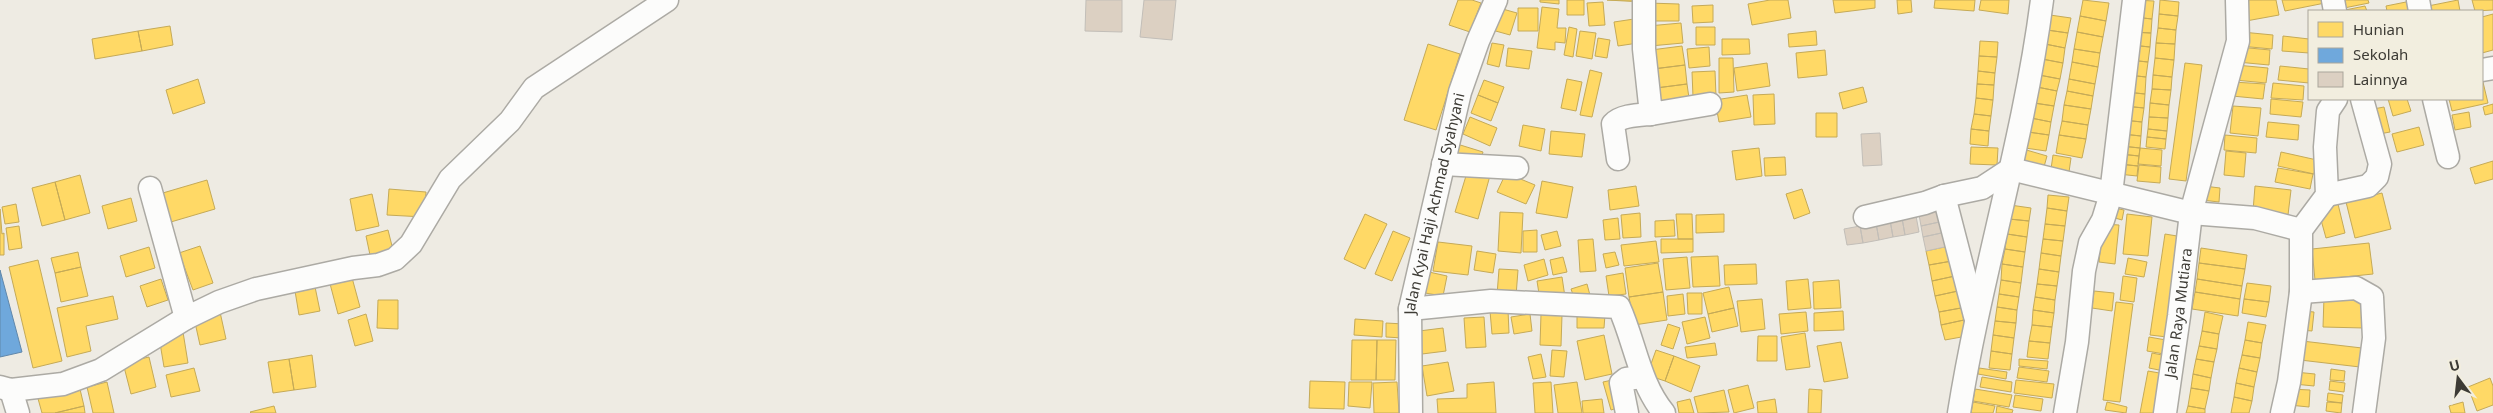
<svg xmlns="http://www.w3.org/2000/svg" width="2493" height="413" font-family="'Noto Sans',sans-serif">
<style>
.homes{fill:#ffd966;stroke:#c5aa57}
.schools{fill:#6fa8dc;stroke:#6087aa}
.building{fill:#dcd0c2;stroke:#c2beb8}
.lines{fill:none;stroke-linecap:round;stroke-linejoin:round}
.minor-casing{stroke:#acaaa4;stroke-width:25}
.minor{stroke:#fcfcfb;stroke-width:22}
.labels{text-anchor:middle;stroke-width:5;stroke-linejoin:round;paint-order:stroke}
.street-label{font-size:15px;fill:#3d3b35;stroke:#f2eedf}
</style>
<rect width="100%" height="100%" fill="#eeebe3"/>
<path class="homes" d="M1458,0H1472L1481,3L1470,32L1449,25Z
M1540,0H1559V4L1540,2Z
M1567,0H1584V15H1567Z
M1607,0H1643V2Z
M1770,0H1788L1791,18L1752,25L1748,4Z
M1833,0H1875V8L1835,13Z
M1897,0H1911L1912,12L1898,14Z
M1935,0H1975L1974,11L1934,8Z
M1981,0H2009L2008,14L1979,10Z
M2083,0L2109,3L2106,21L2080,16Z
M2135,0L2154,1L2152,19L2134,17Z
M2160,0L2179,2L2178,16L2159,14Z
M2242,0H2276L2279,15L2246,21Z
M2282,0H2324L2325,3L2285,11Z
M2343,0H2368L2369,3L2344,8Z
M2458,0L2460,11H2429L2428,6Z
M2472,0H2493V10L2475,11Z
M2411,1L2413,11H2387L2386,6Z
M1603,2L1605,25L1589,26L1587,3Z
M1648,3L1679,4V21H1647Z
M1713,5V22L1693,23L1692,6Z
M2365,6L2367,11H2340Z
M1542,7L1559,9L1557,28H1566L1565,43L1555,42V50L1537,48Z
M1499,8L1517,13L1510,35L1492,30Z
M1518,8H1538V31H1518Z
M2159,14L2178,16L2176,30L2158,28Z
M2493,14V50L2482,53V17Z
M2050,15L2071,18L2068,33L2047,30Z
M2080,16L2106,21L2103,37L2077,32Z
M2134,17L2152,19L2151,33L2132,32Z
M1634,19L1638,43L1618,46L1614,22Z
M1681,23L1683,43L1650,46L1648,26Z
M170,26L173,45L142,51L138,31Z
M1569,27L1577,29L1573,57L1564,55Z
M1696,27H1715V45H1696Z
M2158,28L2176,30L2175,44L2156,43Z
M2047,30L2068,33L2065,48L2045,44Z
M138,31L142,51L95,59L92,39Z
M1580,31L1596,33L1592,59L1576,56Z
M1816,31L1817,45L1789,47L1788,34Z
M2077,32L2103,37L2100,53L2074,49Z
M2132,32L2151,33L2150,47L2131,45Z
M2242,32L2273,35L2272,49L2240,46Z
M2283,36L2309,39V53L2282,51Z
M1598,38L1610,40L1607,58L1595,56Z
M1722,39H1749L1750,54L1722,55Z
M1980,41L1998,42L1997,57L1979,56Z
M1492,43L1504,45L1499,67L1487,64Z
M2156,43L2175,44L2174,60L2155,58Z
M1428,44L1460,54L1436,130L1404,120Z
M2045,44L2065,48L2063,63L2042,59Z
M2131,45L2150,47L2148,62L2129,60Z
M1682,46L1685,65L1653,69L1651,50Z
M1709,47L1710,66L1689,68L1687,49Z
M2239,47L2270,50L2269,65L2237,62Z
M1508,48L1532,51L1529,69L1506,66Z
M2074,49L2100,53L2098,67L2072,62Z
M1825,50L1827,75L1798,78L1796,53Z
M1979,56L1997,57L1995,73L1978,71Z
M1719,58H1733L1734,92L1719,93Z
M2155,58L2174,60L2172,77L2153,75Z
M2042,59L2063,63L2060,79L2039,75Z
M2129,60L2148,62L2146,77L2128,75Z
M2072,62L2098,67L2095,84L2069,79Z
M1767,63L1770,86L1737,91L1734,68Z
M2185,63L2202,65L2186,181L2169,179Z
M1685,65L1687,84L1656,88L1653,69Z
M2236,65L2268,68L2266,83L2235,80Z
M2280,66L2309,69V83L2278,80Z
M1590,70L1602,73L1592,117L1580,115Z
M1715,71L1716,96L1693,97L1692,72Z
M1978,71L1995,73L1994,85L1977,84Z
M2039,75L2060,79L2057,91L2037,87Z
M2128,75L2146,77L2145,94L2126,92Z
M2153,75L2172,77L2171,90L2152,89Z
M2482,78L2488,103L2452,111L2449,99H2482Z
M198,79L205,103L173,114L166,90Z
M1567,79L1582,82L1576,111L1561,108Z
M2069,79L2095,84L2093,96L2067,91Z
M1484,80L1504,87L1498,103L1478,95Z
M2233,82L2265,84L2263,99L2232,96Z
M2273,83L2304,86L2303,100L2271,98Z
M1687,84L1690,105L1658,109L1656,88Z
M1977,84L1994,85L1993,100L1976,98Z
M1863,87L1867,102L1843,109L1839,93Z
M2037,87L2057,91L2054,106L2034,103Z
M2152,89L2171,90L2169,105L2150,103Z
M2067,91L2093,96L2091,109L2064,105Z
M2126,92L2145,94L2144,108L2124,106Z
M1774,94L1775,124L1754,125L1753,95Z
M1478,95L1498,103L1491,121L1471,113Z
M1747,95L1751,117L1719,122L1715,100Z
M1976,98L1993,100L1991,116L1974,114Z
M2271,99L2303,102L2301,117L2270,114Z
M2388,99H2407L2411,111L2393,116Z
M2034,103L2054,106L2051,122L2031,118Z
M2150,103L2169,105L2168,118L2149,117Z
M2493,104V113L2485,115L2483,107Z
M2064,105L2091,109L2088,125L2062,121Z
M2124,106L2144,108L2142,122L2123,120Z
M2233,106L2261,108L2258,136L2230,133Z
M2384,107L2390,132L2374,135L2368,110Z
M2469,112L2471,127L2455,130L2452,115Z
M1816,113H1837V137H1816Z
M1974,114L1991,116L1989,131L1971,129Z
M1470,117L1497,128L1490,146L1463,134Z
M2149,117L2168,118L2167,131L2148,129Z
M2031,118L2051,122L2049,135L2028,132Z
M2123,120L2142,122L2141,136L2122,134Z
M2062,121L2088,125L2086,139L2059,135Z
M2268,122L2299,125L2298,140L2266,137Z
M1523,125L1545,129L1541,151L1519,146Z
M2419,127L2424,145L2397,152L2392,134Z
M1971,129L1989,131L1988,146L1970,144Z
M2148,129L2167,131L2166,139L2147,137Z
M1551,131L1585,134L1582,157L1549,154Z
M2028,132L2049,135L2046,151L2025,148Z
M2122,134L2141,136L2140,148L2121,146Z
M2059,135L2086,139L2082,158L2056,153Z
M2225,135L2257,138L2256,153L2224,150Z
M2147,137L2166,139L2165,149L2146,147Z
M1457,144L1483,152L1479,165L1453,157Z
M2121,146L2140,148L2139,156L2120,154Z
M1971,147L1998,148L1997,165L1970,164Z
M1759,148L1762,176L1736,180L1732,151Z
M2140,148L2162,150L2161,166L2138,164Z
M2023,149L2047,156L2042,174L2020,162Z
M2226,151L2246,153L2244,177L2224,175Z
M2281,152L2317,160L2314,174L2278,166Z
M2120,154L2139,156L2138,166L2119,164Z
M2053,155L2071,158L2069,172L2051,169Z
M1785,157L1786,175L1765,176L1764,158Z
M2493,161V179L2475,184L2470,168Z
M2119,164L2138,166L2137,176L2118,174Z
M2139,165L2161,167L2160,183L2137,181Z
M1469,166L1491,172L1478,219L1455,212Z
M2278,168L2313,174L2310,189L2275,182Z
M1506,173L1535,185L1526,204L1497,192Z
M80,175L90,213L65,220L55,182Z
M207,180L215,209L164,224L156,195Z
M1542,181L1573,187L1567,218L1536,213Z
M55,182L65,220L42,226L32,188Z
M1636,186L1639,206L1610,210L1608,190Z
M2204,186L2220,188L2219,202L2202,200Z
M2255,186L2291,190L2288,215L2253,211Z
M389,189L426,192L424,217L387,215Z
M1802,189L1810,213L1794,219L1786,194Z
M2382,193L2391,229L2355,238L2346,202Z
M372,194L379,226L356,231L350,199Z
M2048,195L2069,197L2067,211L2047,208Z
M131,198L137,221L108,229L102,206Z
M16,204L19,222L5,224L2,207Z
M2338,204L2345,233L2326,238L2318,209Z
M2010,205L2031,208L2029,221L2009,219Z
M2110,207L2124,210L2122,220L2108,216Z
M2047,208L2067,211L2065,226L2045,224Z
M0,209L2,234L4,233V255H0Z
M1500,212L1523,213L1521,253L1498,251Z
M1640,213L1641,237L1623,238L1621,215Z
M1365,214L1387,224L1365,269L1344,259Z
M1676,214H1692L1693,239H1678Z
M1724,214V232L1696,233V215Z
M2127,214L2152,217L2148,256L2123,254Z
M1618,218L1620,239L1605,240L1603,220Z
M2009,219L2029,221L2027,237L2007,234Z
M1674,220L1675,236L1655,237V221Z
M2045,224L2065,226L2063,241L2043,239Z
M2103,224L2119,225L2115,264L2099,262Z
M19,226L22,248L9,250L6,228Z
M388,230L393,250L370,255L366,236Z
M1537,230V252H1523V231Z
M1393,231L1410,238L1392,281L1375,274Z
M1557,231L1561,246L1545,250L1541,235Z
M2007,234L2027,237L2025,252L2005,249Z
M2165,234L2183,237L2167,337L2150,335Z
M1593,239L1596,271L1580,272L1578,240Z
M1661,239H1693V252L1661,253Z
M2043,239L2063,241L2061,256L2041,253Z
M1656,241L1659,262L1624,266L1621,245Z
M1438,242L1472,246L1468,275L1433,271Z
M2369,243L2373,274L2315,280L2312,249Z
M200,246L213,283L193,290L179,253Z
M1949,246L1952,261L1929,265L1926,251Z
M149,247L155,268L126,277L120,256Z
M2201,248L2247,255L2245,269L2199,263Z
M2005,249L2025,252L2023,267L2002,264Z
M1477,251L1496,254L1493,273L1474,270Z
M78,252L81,267L55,273L51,258Z
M1615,252L1619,265L1606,268L1603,254Z
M2041,253L2061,256L2059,272L2039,269Z
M1718,256L1720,286L1693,287L1691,257Z
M1563,257L1567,272L1553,275L1550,260Z
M1687,257L1690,288L1666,290L1663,259Z
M2128,258L2147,262L2144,277L2125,274Z
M1544,259L1548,275L1528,281L1524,265Z
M38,260L62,361L33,368L9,267Z
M1952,261L1955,276L1932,281L1929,265Z
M1658,263L1663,292L1629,297L1625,268Z
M2199,263L2245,269L2242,286L2197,279Z
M1756,264L1757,284L1725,285L1724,265Z
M2002,264L2023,267L2021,283L2001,280Z
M81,267L88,296L61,302L55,273Z
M1499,269L1518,270L1516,296L1497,295Z
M2039,269L2059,272L2057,286L2037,284Z
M1429,272L1447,276L1443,296L1425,293Z
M1623,273L1626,294L1609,296L1606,276Z
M351,274L360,307L338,314L329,280Z
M1955,276L1958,291L1935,296L1932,281Z
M2123,276L2137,278L2134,302L2120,300Z
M1562,277L1565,297L1540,300L1537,281Z
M161,279L168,300L147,307L140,286Z
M1808,279L1811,308L1788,310L1786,281Z
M2197,279L2242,286L2240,299L2195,292Z
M1839,280L1841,308L1814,309L1813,282Z
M2001,280L2021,283L2019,297L1999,294Z
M314,282L320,311L299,315L294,285Z
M2247,283L2271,286L2269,302L2244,299Z
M1587,284L1591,299L1576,303L1571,289Z
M2037,284L2057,286L2055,300L2035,297Z
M1729,287L1734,308L1708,314L1703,293Z
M1958,291L1961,308L1939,312L1935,296Z
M2094,291L2114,293L2112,311L2092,308Z
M1663,292L1667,320L1634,325L1629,297Z
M2195,292L2240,299L2238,316L2192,309Z
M1687,293H1702V314H1688Z
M1683,294L1685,314L1668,316L1667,296Z
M1999,294L2019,297L2017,310L1997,307Z
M113,296L118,319L86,326L91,351L67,357L57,308Z
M2035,297L2055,300L2054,313L2033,310Z
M2324,297L2365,298L2364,328L2323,327Z
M1762,299L1765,329L1741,332L1737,301Z
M2244,299L2269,302L2266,317L2242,313Z
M378,300H398V329L377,328Z
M2116,302L2133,304L2120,402L2103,400Z
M1997,307L2017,310L2016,323L1995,321Z
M1734,308L1738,326L1712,332L1708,314Z
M1961,308L1964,320L1941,325L1939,312Z
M1508,310L1509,333L1492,334L1490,311Z
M2033,310L2054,313L2052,327L2032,325Z
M1843,311L1844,330L1814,331V313Z
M2303,311L2314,312L2312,331L2301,330Z
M220,312L226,339L200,345L194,318Z
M1806,312L1808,331L1781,334L1779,314Z
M2205,312L2223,316L2219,334L2202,331Z
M366,314L373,341L355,346L348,320Z
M1530,314L1532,331L1514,334L1511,317Z
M1541,314L1562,315L1561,346L1540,345Z
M1577,314L1605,315L1604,328H1577Z
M1484,317L1486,347L1466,348L1464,318Z
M1705,317L1710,338L1687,344L1682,322Z
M1355,319L1383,321L1382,337L1354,335Z
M1964,320L1967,336L1945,340L1941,325Z
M1995,321L2016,323L2014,338L1993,335Z
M2248,322L2266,325L2262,343L2245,340Z
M1386,323L1404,324L1403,338L1386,337Z
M1668,324L1680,328L1673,349L1661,345Z
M2032,325L2052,327L2050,343L2029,341Z
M1443,328L1446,351L1422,354L1419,331Z
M2202,331L2219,334L2217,349L2199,346Z
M183,332L188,363L164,367L159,337Z
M1805,333L1810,367L1786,370L1781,337Z
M1604,335L1612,374L1585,380L1577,341Z
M1993,335L2014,338L2012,354L1991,351Z
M1758,336H1777V361H1757Z
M2149,337L2166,340L2164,354L2147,351Z
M1352,340H1377L1376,380H1351Z
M1377,340H1396L1395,380H1376Z
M2245,340L2262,343L2260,358L2242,355Z
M2029,341L2050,343L2048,359L2027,357Z
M2302,341L2362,348L2360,367L2300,360Z
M1841,342L1848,378L1824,382L1817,346Z
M1715,343L1717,355L1687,358L1685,347Z
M2199,346L2217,349L2214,362L2196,359Z
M1552,350L1567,351L1564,377L1550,376Z
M1656,350L1674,356L1665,381L1647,375Z
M1991,351L2012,354L2010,370L1989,368Z
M2152,353L2167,356L2164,371L2149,368Z
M1541,354L1546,377L1533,379L1528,357Z
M312,355L316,387L294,390L289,359Z
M2242,355L2260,358L2257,372L2239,368Z
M1674,356L1700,366L1691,392L1665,381Z
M149,357L156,387L131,394L123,363Z
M289,359L294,390L273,393L268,362Z
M2019,359L2048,361L2047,369L2019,366Z
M2196,359L2214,362L2211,378L2193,374Z
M1448,362L1454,391L1427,396L1422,366Z
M2019,367L2049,371L2047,382L2017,378Z
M194,368L200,391L171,397L166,375Z
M1979,368L2007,372L2006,379L1978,374Z
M2239,368L2257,372L2254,387L2236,383Z
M2331,369L2345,371L2344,381L2330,380Z
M2148,371L2165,374L2158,413H2140Z
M2295,372L2315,374L2314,386L2294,384Z
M2193,374L2211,378L2209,391L2191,388Z
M1982,377L2012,382L2011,392L1980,387Z
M2490,378L2493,386V405L2477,411L2468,387Z
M1617,379L1624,406L1611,410L1603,382Z
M2016,380L2054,384L2052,398L2014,393Z
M1310,381L1345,382L1344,409L1309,408Z
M2330,381L2345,383L2344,392L2329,390Z
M107,382L114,413H93L87,387Z
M1349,382H1372L1370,408L1348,406Z
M1397,382L1399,413H1374L1373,383Z
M1494,382L1496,413H1438L1437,399L1467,398V384Z
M1551,382L1553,413H1535L1533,383Z
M1577,382L1582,413H1558L1554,385Z
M2236,383L2254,387L2252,401L2234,397Z
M79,385L84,406L55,413H42L37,395Z
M1748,385L1754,408L1734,413L1728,390Z
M2191,388L2209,391L2205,409L2188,406Z
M1809,389L1822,390L1821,413H1808Z
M1975,389L2012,395L2009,407L1973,401Z
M2290,389L2310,390L2309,407L2289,405Z
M1724,390L1729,412L1698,413L1694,397Z
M2328,393L2343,395L2342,403L2327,401Z
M2015,395L2043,399L2041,411L2013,407Z
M2234,397L2252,401L2249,413H2231Z
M1602,399L1604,413H1583L1582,401Z
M1690,399L1694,413H1679L1677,402Z
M1775,399L1777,413H1758L1757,402Z
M1973,402L1995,406L1993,413H1971Z
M2107,402L2127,407L2126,413L2105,410Z
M2327,402L2342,403L2341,413L2326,411Z
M2463,402L2465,413H2451L2449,406Z
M84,406L85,413H55Z
M274,406L276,413H251L250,412Z
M1997,406L2013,410L2012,413H1996Z
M2188,406L2205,409V413H2186Z"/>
<path class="schools" d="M0,270L22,352L0,357Z"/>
<path class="building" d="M1086,0H1122V32L1085,31Z
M1144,0H1176L1172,40L1140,37Z
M1880,133L1882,165L1863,166L1861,134Z
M1940,204L1944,221L1921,226L1918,209Z
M1916,216L1919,232L1905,235L1902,218Z
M1902,218L1905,235L1893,237L1890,220Z
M1890,220L1893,237L1879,240L1876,223Z
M1944,221L1946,232L1923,237L1921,226Z
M1876,223L1879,240L1863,243L1860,226Z
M1860,226L1863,243L1847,245L1844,229Z
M1946,232L1949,246L1926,251L1923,237Z"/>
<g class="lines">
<defs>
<g id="minor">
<path d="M1644,0V49L1651,114L1710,104"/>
<path d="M2333,0L2335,11"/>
<path d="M2418,0L2420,11"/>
<path d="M2482,70L2493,68"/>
<path d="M2434,99L2448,157"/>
<path d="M1618,159L1613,124C1621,115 1640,115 1651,114"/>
<path d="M1443,164L1517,168"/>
<path d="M150,188L186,318"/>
<path d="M2327,195L2368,186L2377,177L2380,164L2362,99"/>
<path d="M1944,196L1975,316"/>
<path d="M1865,217L1925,203L1944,196L1982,188L2011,169L2191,213L2255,218L2301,230"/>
<path d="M2301,292L2356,288L2372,297L2374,338L2364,413"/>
<path d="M1410,309L1491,301L1619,307C1635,342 1639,383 1664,413"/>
<path d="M0,387L11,390L63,384L101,370L186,318L219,302L256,289L353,268L378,265L395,259L411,244L450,179L510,121L534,88L667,0"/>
<path d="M11,390L18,413"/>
<path id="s1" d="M1411,413L1410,309L1460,92L1478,41L1496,0"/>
<path d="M1627,413L1621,383L1626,379L1642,377"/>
<path d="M1959,413C1981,274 2024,140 2042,0"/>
<path d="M2065,413L2077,342L2084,271L2090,243L2103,220L2111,194L2134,0"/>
<path id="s2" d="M2165,413L2179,316L2191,213L2238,41L2237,0"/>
<path d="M2282,413L2289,382L2301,292V230L2327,195L2325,147L2328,111L2336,99"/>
</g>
</defs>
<use href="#minor" class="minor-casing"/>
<use href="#minor" class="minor"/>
</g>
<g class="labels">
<g class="street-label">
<text dy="5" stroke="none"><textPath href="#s1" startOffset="212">Jalan Kyai Haji Achmad Syahyani</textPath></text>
<text dy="5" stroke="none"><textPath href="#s2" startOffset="101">Jalan Raya Mutiara</textPath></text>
</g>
</g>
<rect x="2308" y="10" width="175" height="90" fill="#f2eedf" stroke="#aaa69b"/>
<rect x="2318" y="22" width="25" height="15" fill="#ffd966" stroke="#aaa69b"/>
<text x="2353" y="35" font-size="15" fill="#3d3b35">Hunian</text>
<rect x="2318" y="48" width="25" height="15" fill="#6fa8dc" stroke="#aaa69b"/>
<text x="2353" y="60" font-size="15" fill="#3d3b35">Sekolah</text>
<rect x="2318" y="72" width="25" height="15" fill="#dcd0c2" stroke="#aaa69b"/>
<text x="2353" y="85" font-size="15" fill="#3d3b35">Lainnya</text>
<g transform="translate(2458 378) rotate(345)" stroke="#f2eedf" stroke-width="4" paint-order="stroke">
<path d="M0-4L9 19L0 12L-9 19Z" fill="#3d3b35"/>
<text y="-8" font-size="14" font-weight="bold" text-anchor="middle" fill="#3d3b35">U</text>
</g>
</svg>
